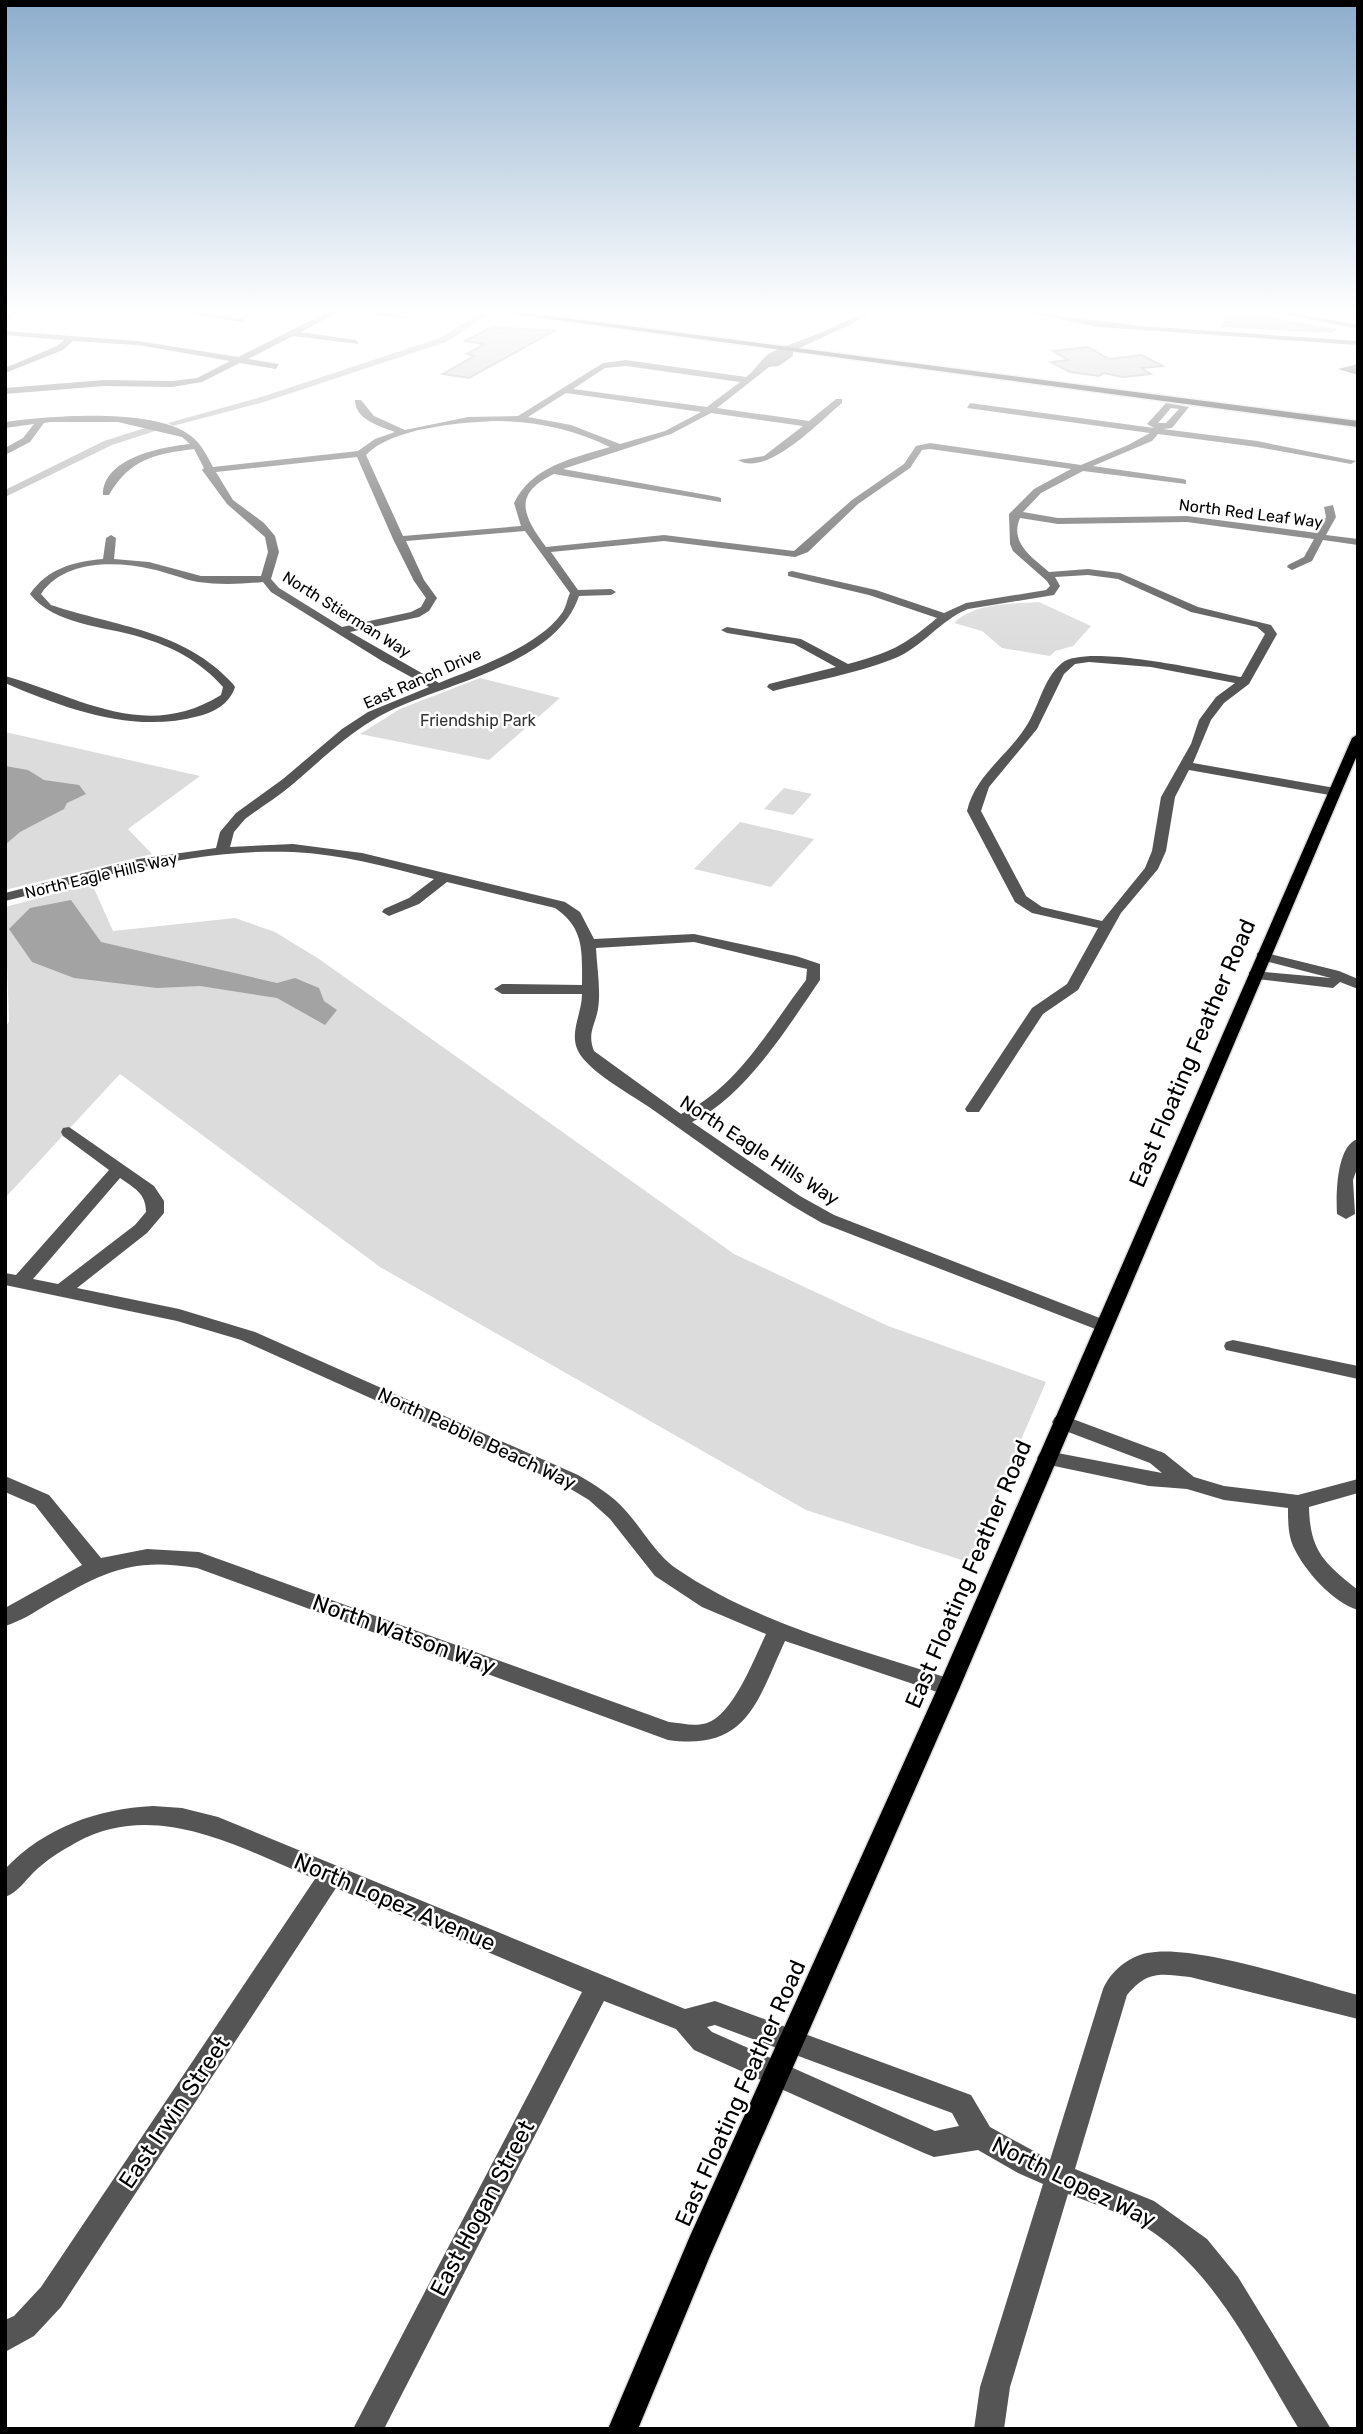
<svg xmlns="http://www.w3.org/2000/svg" width="1363" height="2434" font-family="Rubik,sans-serif">
<style>
.green{fill:#dcdcdc}
.water{fill:#a3a3a3}
.lines{fill:none;stroke-linecap:round;stroke-linejoin:round}
.canal{fill:#a3a3a3;fill-rule:evenodd}
.building{fill:#c4c4c4;stroke:#999;stroke-width:2}
.major-casing{stroke:#dbdbdb;stroke-width:3}
.minor{fill:#555;fill-rule:evenodd}
.major{fill:#000;fill-rule:evenodd}
.labels{text-anchor:middle;stroke-width:5;stroke-linejoin:round;paint-order:stroke}
.far-street-label{font-size:16px;fill:#000;stroke:#fff}
.far-park-label{font-size:16px;fill:#333;stroke:#fff}
.street-label{font-size:19px;fill:#000;stroke:#fff}
.near-street-label{font-size:23px;fill:#000;stroke:#fff}
</style>
<rect width="100%" height="100%" fill="#fff"/>
<path class="green" d="M1039,602L1091,626L1073,646L1055,651L1050,656L1002,648L982,631L954,623C975,602 1012,604 1039,602Z
M480,678L560,698L489,760L360,734L400,709Z
M5,732L200,776L128,829L152,854L5,890Z
M784,788L812,794L793,815L764,809Z
M740,822L814,839L771,887L694,869Z
M92,884L113,931L235,918L275,932L319,959L734,1254L888,1326L1046,1382L968,1562L806,1510L380,1267L120,1074L5,1198V1029L9,1021L5,907Z"/>
<path class="water" d="M1256,311L1278,319L1337,329L1333,333L1220,327L1225,317Z
M5,766L28,770L44,780L79,785L86,794L67,803L64,809L20,832L5,845Z
M71,900L101,942L277,983L295,978L319,988L324,1001L337,1010L325,1025L277,998L200,986L157,988L74,978L32,962L9,929L30,908Z"/>
<g class="lines">
<path class="canal" d="M483,311L486,316L446,342L264,402L173,426L168,423L258,398L440,338Z
M151,426L155,427V431L112,445L5,497V490L104,441Z"/>
</g>
<path class="building" d="M492,327L554,331L469,378L443,374L474,356L467,354L484,344L465,341Z
M1088,347L1109,359L1142,355L1163,366L1141,368L1151,374L1123,377L1104,373L1099,376L1070,372L1051,362L1068,360L1053,351Z"/>
<g class="lines">
<defs>
<path id="major" d="M475,309H498L1358,421V427Z
M1358,734V753L960,1687L710,2256L638,2429H608L690,2236L938,1687L1352,738Z"/>
</defs>
<use href="#major" class="major-casing"/>
<path class="minor" d="M20,309H31L5,320V315Z
M159,309H181L247,320L243,322Z
M334,309H365L410,317L406,319L344,310L301,332L356,340L359,344L293,336L248,359L279,364L276,369L240,363L202,382L172,387L104,386L5,394V388L104,380L172,381L197,378L230,361L138,345L73,341L63,350L5,373V368L57,346L64,340L5,335V331L138,341L238,357Z
M866,309H875L854,323L793,351V356L779,366L769,367L717,408L809,421L836,399H842V403C820,421 767,478 738,460L764,456L803,426L711,413L671,434L563,469L718,497L721,498V502L554,474C512,494 523,516 546,547L664,535L794,551L852,500L904,464L916,446L930,443L1081,465L1128,445L1150,433L967,408L970,403L1154,428L1147,424L1166,403L1189,407L1172,428L1163,429L1257,441L1356,461L1351,464L1257,447L1158,434L1152,441L1093,466L1183,479L1186,480V484L1083,471L1041,493L1023,512L1058,518L1187,516L1317,533L1326,517L1324,507L1333,505L1336,517L1326,535L1358,539V545L1323,540L1312,561L1292,570L1287,567L1288,565L1304,557L1314,539L1187,522L1058,524L1020,518C1009,543 1033,558 1049,572L1088,569L1120,573L1198,607L1271,625L1277,634L1249,684L1224,703L1211,720L1193,763L1335,788L1341,792L1335,796L1189,770L1175,797L1166,851L1158,869L1121,913L1078,990L1043,1014L979,1112H967L965,1109L1032,1008L1067,984L1098,928L1032,913L1015,902L967,811C975,776 1006,757 1025,728C1039,708 1042,680 1062,663C1085,643 1208,671 1241,677L1265,634L1257,627L1191,612L1118,579L1088,575L1055,577L1060,586L1054,595L968,609C940,620 922,648 893,659C855,674 812,681 773,691L767,687L769,684L836,667L794,644L727,633L721,630L727,627L801,639L848,664C889,653 904,646 937,618L869,595L788,576V572L792,571L876,590L944,613L966,603L1046,590L1050,586L1047,581L1013,551L1010,544L1009,514L1034,489L1071,469L930,449L922,450L910,468L858,504L808,552L795,557L664,541L551,552L578,590L611,589L616,592L611,595L579,596C554,670 433,683 373,720C343,738 319,762 293,784C278,797 261,807 245,819L234,832L230,847L293,844L362,853L565,902L580,912L594,939L694,934L796,956L820,964V980C787,1028 745,1097 692,1122L800,1196L834,1215L1110,1322L1112,1326L1103,1332L822,1223C761,1189 705,1146 649,1107C630,1094 589,1072 578,1051C569,1032 582,1014 582,994H502L494,989L502,984L582,985C582,953 585,928 555,908L447,882L419,904L389,916L382,912L384,909L409,898L434,879C388,867 341,854 293,852C195,848 99,878 5,901V893L138,859L216,848L220,832L236,813L283,779L342,729L368,712L429,687L382,661L271,592L263,582C242,584 220,585 198,582C182,579 167,572 151,569C115,561 64,560 41,594L51,605C117,627 184,630 233,684L235,687C230,703 215,712 199,716C133,734 66,709 5,683V676C80,697 145,742 221,695L223,687C200,661 173,647 140,637C104,626 54,625 30,594C48,568 73,562 103,559L106,538L111,535L116,538L114,559L149,562L201,576H261L268,552L265,537L227,504L202,470L204,468L194,449C154,454 130,459 109,495H103C103,458 161,447 190,444L182,437L118,422H51L44,423L30,442L5,455V448L23,438L34,424L5,428V422C49,416 154,407 191,436C201,443 207,456 213,467L358,451L375,439L395,432C379,426 355,419 355,400H361L374,416L405,430L468,417L518,416L603,363L626,360L746,377C758,368 762,355 776,350C806,338 838,328 866,309ZM626,366L740,382L707,407L573,389L605,368ZM566,393L701,412L665,431L620,444L571,425L528,417ZM1171,408L1179,409L1166,423H1158ZM493,421C535,421 572,429 610,447C573,458 532,466 514,503L521,526L403,536L366,455C392,428 457,423 493,421ZM357,457L393,539L414,581L426,598L421,607L411,612L342,627L279,588L271,579L279,552L275,536L264,523L233,500L216,472ZM525,531L570,593C567,599 566,608 562,613C538,647 476,668 439,683L350,632L419,617L429,611L437,598L424,580L406,541ZM1089,662L1151,667L1235,683L1216,697L1199,720L1191,744L1161,797L1152,851L1145,868L1102,921L1042,907L1026,896L981,811L989,787L1037,729L1064,674L1075,664ZM694,942L807,969L806,980C770,1027 737,1089 681,1114L594,1051C587,1033 595,1026 598,1009C601,990 597,968 596,948Z
M1009,309L1141,326L1358,341V345L1098,327Z
M1260,309H1277L1358,325V329Z
M1358,364V375L1338,369Z
M1262,952L1339,971L1358,979V989L1340,982L1333,988L1249,978V972L1254,971L1331,978L1257,959V953Z
M69,1127L154,1186L164,1201V1213L147,1233L77,1288L179,1309L255,1332L578,1475C595,1485 612,1495 625,1510C641,1527 655,1553 674,1567C758,1625 861,1649 957,1681L960,1687L957,1693L949,1696L785,1641C757,1702 747,1751 668,1740L197,1568C131,1557 104,1572 48,1604C35,1612 21,1621 5,1626V1608L82,1565L35,1505L5,1492V1476L49,1495L101,1558L147,1549L199,1552L669,1722C681,1723 695,1727 707,1723C733,1715 755,1657 766,1634L702,1607L655,1576L610,1519L589,1500L564,1485L241,1340L177,1321L5,1285V1273L16,1275L109,1170L63,1136L61,1132L63,1128ZM120,1178C134,1188 146,1193 146,1212L135,1225L58,1284L33,1279Z
M1358,1139V1166L1353,1180L1355,1214L1346,1219L1337,1214C1336,1196 1336,1145 1358,1139Z
M1233,1340L1358,1366V1379L1226,1350L1224,1346L1226,1342Z
M1062,1415L1164,1453L1194,1477L1224,1486L1298,1495L1358,1479V1493L1309,1507C1310,1551 1324,1563 1358,1590V1610C1332,1602 1304,1570 1293,1546C1288,1534 1288,1521 1288,1508L1224,1500L1187,1489L1149,1486L1040,1463L1037,1458L1040,1453L1047,1451L1162,1473L1150,1463L1055,1427L1052,1422L1055,1417Z
M153,1806L182,1808L218,1817L685,2009L715,2001L971,2095L990,2127L1050,2160L1103,1989C1111,1971 1128,1957 1147,1953C1194,1943 1308,1982 1358,1995V2019L1190,1977C1160,1974 1148,1970 1127,1995L1075,2169L1154,2201L1207,2239L1238,2277L1331,2429H1299C1253,2355 1213,2262 1133,2220C1112,2210 1089,2202 1068,2194L1010,2387L1004,2429H974L980,2387L1043,2184L1018,2173L978,2150L934,2157L924,2153L694,2050L676,2029L604,2001L384,2429H353L582,1992L336,1888L61,2307L34,2336L5,2352V2320L14,2316L41,2287L315,1879C241,1848 156,1799 77,1842C61,1851 46,1860 33,1873C24,1882 18,1892 5,1897V1869C45,1827 97,1809 153,1806ZM715,2025L952,2113L959,2126L935,2131L712,2032L707,2027Z"/>
<use href="#major" class="major"/>
</g>
<linearGradient id="sky" x2="0" y2="1"><stop stop-color="#8cadcc"/><stop offset="0.48" stop-color="#fff"/><stop offset="1" stop-color="#fff" stop-opacity="0"/></linearGradient>
<rect width="1363" height="650" fill="url(#sky)"/>
<g class="labels">
<g class="far-street-label">
<text transform="translate(1251 513) rotate(7)" y="6">North Red Leaf Way</text>
<text transform="translate(347 614) rotate(32)" y="6">North Stierman Way</text>
<text transform="translate(422 678) rotate(-24)" y="6">East Ranch Drive</text>
<text transform="translate(101 875) rotate(-13)" y="6">North Eagle Hills Way</text>
</g>
<g class="far-park-label">
<text x="478" y="726">Friendship Park</text>
</g>
<g class="street-label">
<text transform="translate(760 1150) rotate(33)" y="7">North Eagle Hills Way</text>
<text transform="translate(477 1438) rotate(25)" y="7">North Pebble Beach Way</text>
</g>
<g class="near-street-label">
<text transform="translate(1192 1053) rotate(-67)" y="8">East Floating Feather Road</text>
<text transform="translate(968 1574) rotate(-67)" y="8">East Floating Feather Road</text>
<text transform="translate(404 1634) rotate(20)" y="8">North Watson Way</text>
<text transform="translate(395 1902) rotate(23)" y="8">North Lopez Avenue</text>
<text transform="translate(740 2093) rotate(-66)" y="8">East Floating Feather Road</text>
<text transform="translate(174 2112) rotate(-56)" y="8">East Irwin Street</text>
<text transform="translate(1074 2182) rotate(26)" y="8">North Lopez Way</text>
<text transform="translate(482 2208) rotate(-62)" y="8">East Hogan Street</text>
</g>
</g>
<rect width="1363" height="2434" fill="none" stroke="#000000" stroke-width="14"/>
</svg>
